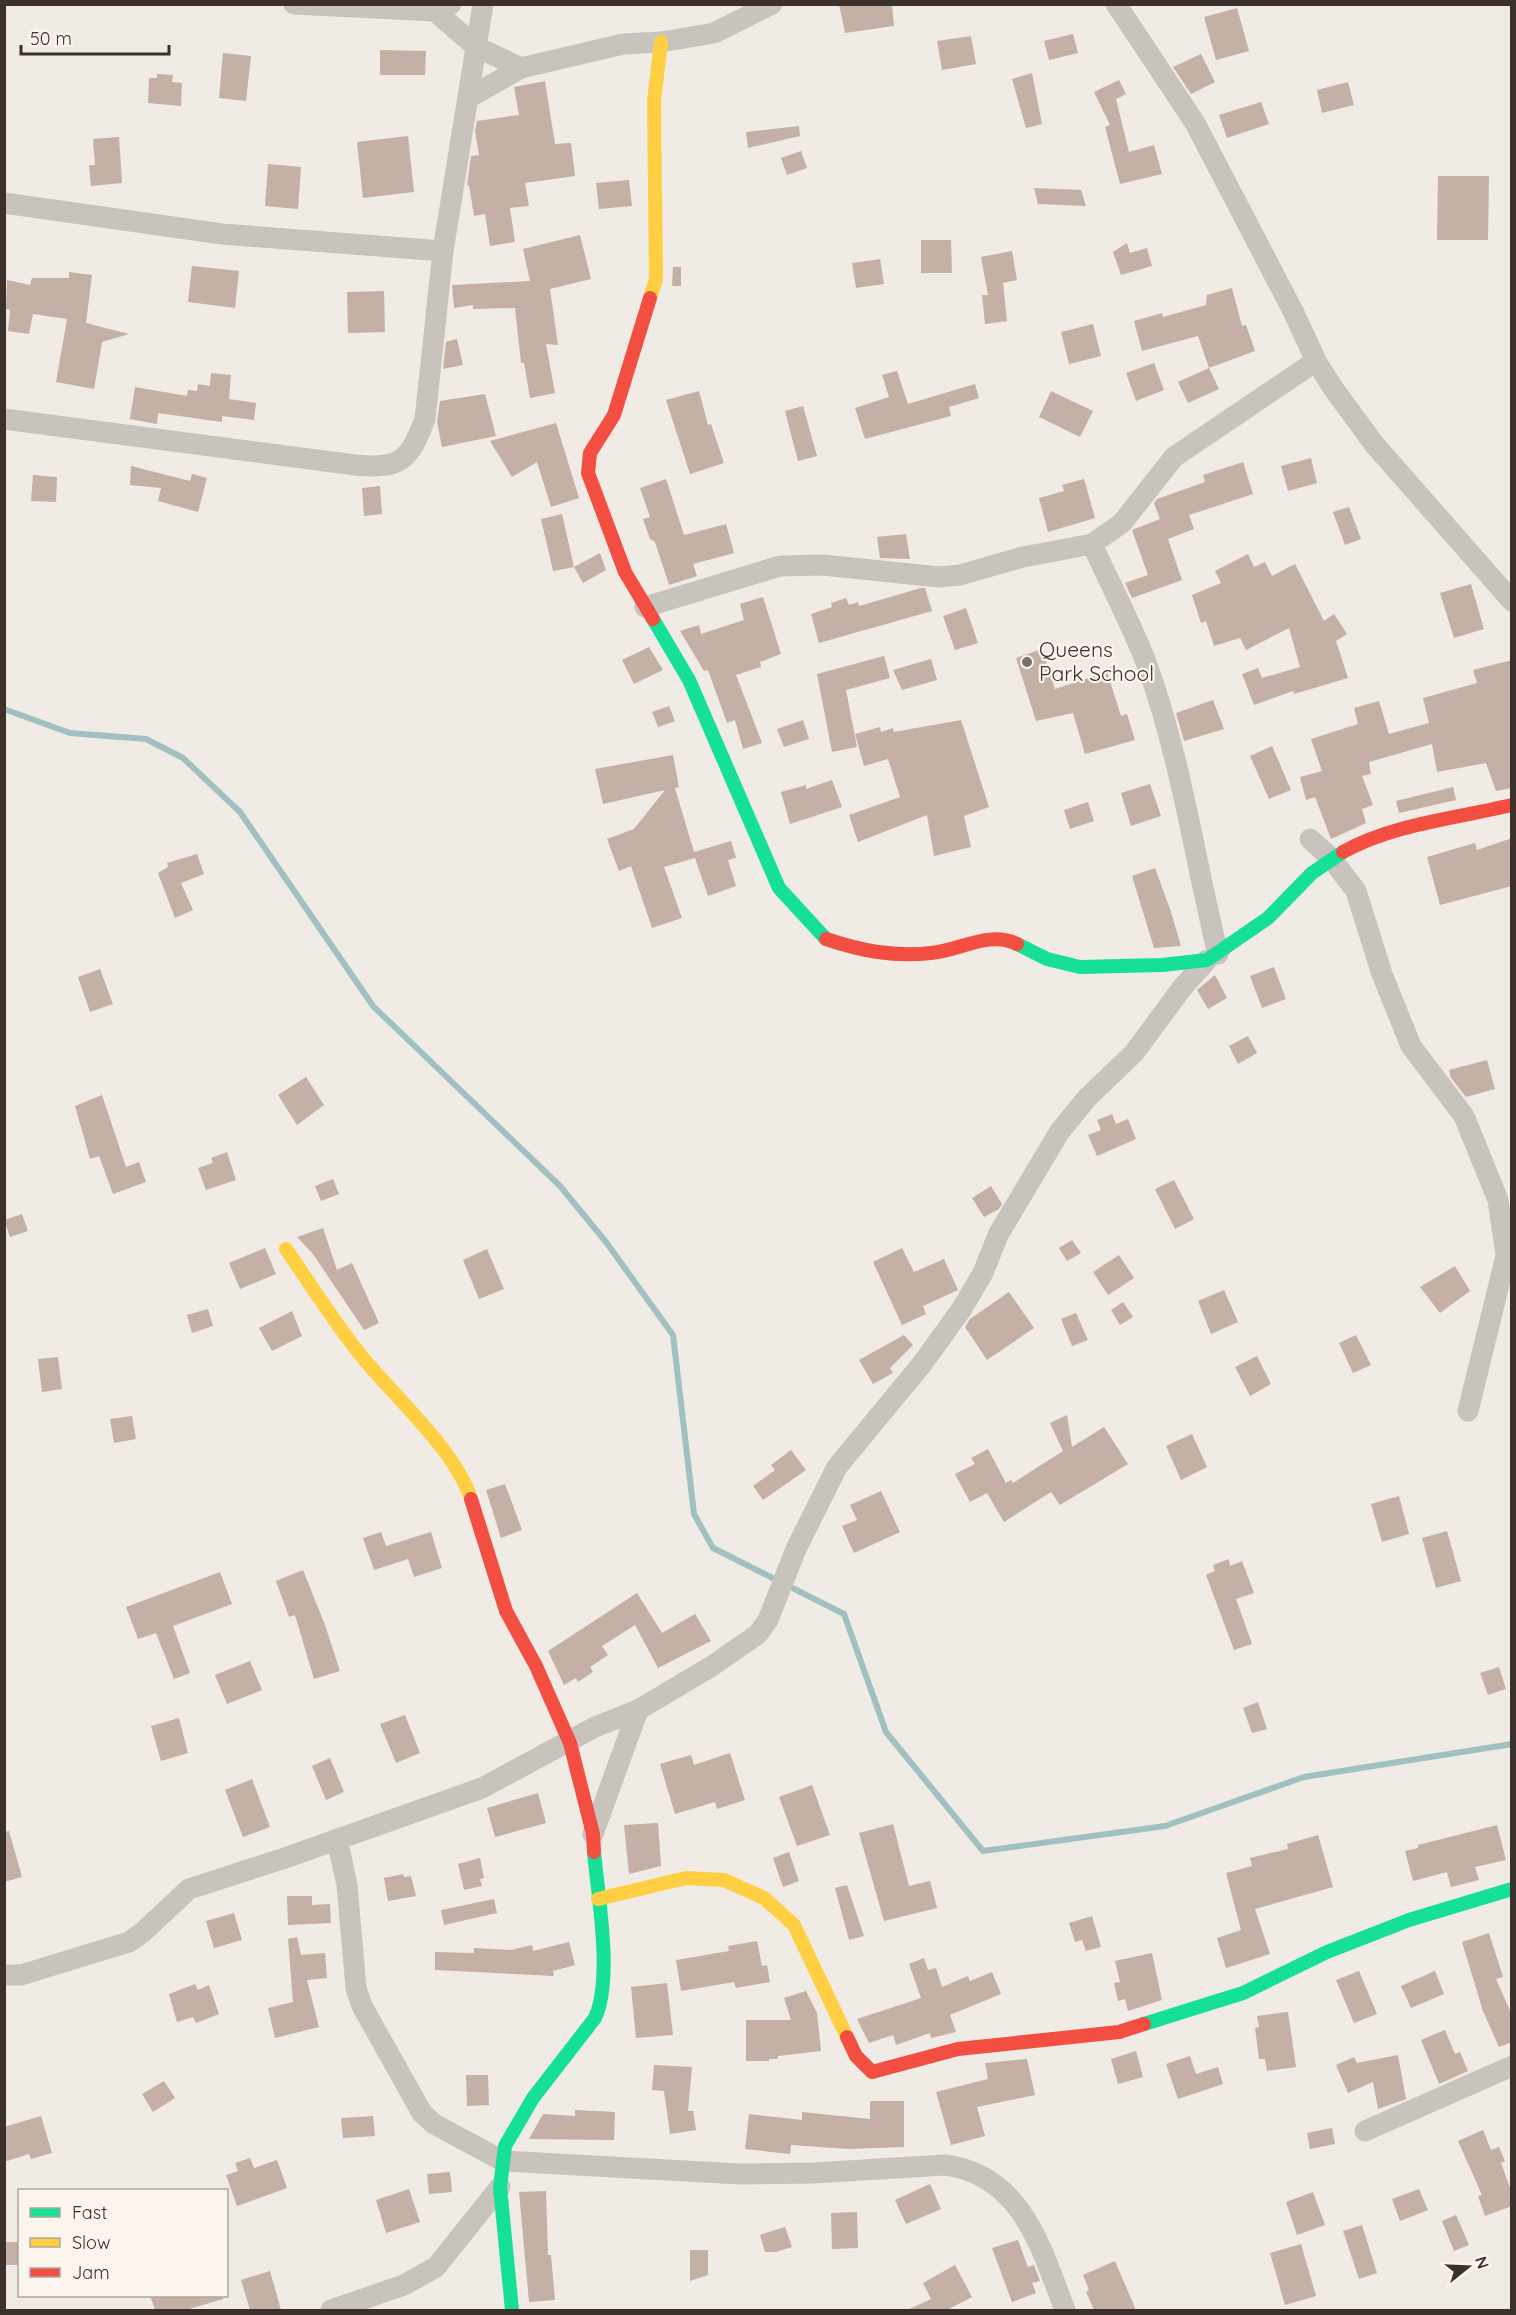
<svg xmlns="http://www.w3.org/2000/svg" width="1516" height="2315" font-family="Quicksand,sans-serif">
<style>
.lines{fill:none;stroke-linecap:round;stroke-linejoin:round}
.stream{stroke:#a0c0c2;stroke-width:6}
.building{fill:#c4b0a5}
.street{stroke:#c9c3bd;stroke-width:21}
.fast{stroke:#16e098;stroke-width:14}
.slow{stroke:#ffcf43;stroke-width:14}
.jam{stroke:#f24e42;stroke-width:14}
.poi-dot{fill:#7a716c;stroke:#fbf5ed;stroke-width:2}
.labels{text-anchor:middle;stroke-width:4.5;stroke-linejoin:round;paint-order:stroke}
.poi-label{font-size:21px;fill:#3b302b;stroke:#fbf5ed;text-anchor:start}
</style>
<rect width="100%" height="100%" fill="#f0ebe4"/>
<g class="lines">
<path class="stream" d="M4,709L70,733L146,739L183,758L240,812L373,1006L560,1186L606,1242L673,1335L694,1514L713,1548L844,1614L886,1732L983,1851L1165,1826L1304,1777L1512,1744"/>
</g>
<path class="building" d="M839,4H892L894,26L845,33Z
M1237,8L1249,51L1216,60L1204,17Z
M1073,34L1078,53L1049,60L1044,41Z
M971,36L976,64L942,70L937,41Z
M380,50L426,51L425,75H380Z
M223,53L251,56L246,101L219,98Z
M1201,54L1215,82L1191,94L1173,67Z
M1032,73L1042,124L1026,128L1012,79Z
M157,74L173,75L172,82L182,83L181,106L148,103L149,78H157Z
M1119,80L1126,94L1116,99L1129,152L1154,145L1162,174L1120,184L1105,127L1110,125L1094,92Z
M545,81L555,144L571,143L575,176L525,183L529,206L510,208L515,242L490,246L485,214L474,216L469,185L467,186L471,156L479,155L475,131L477,121L519,115L514,87Z
M1348,82L1354,105L1322,113L1317,90Z
M1261,102L1269,124L1227,138L1219,115Z
M799,126L800,136L748,148L746,132Z
M408,136L414,192L363,198L357,142Z
M119,137L122,183L91,186L89,165H95L93,139Z
M801,151L807,168L787,175L781,158Z
M268,164L301,167L298,209L265,206Z
M1438,176H1489L1488,240H1437Z
M629,180L632,206L599,209L596,183Z
M1034,188L1081,190L1086,206L1038,204Z
M580,235L591,279L550,289L558,345L546,344L555,393L530,398L524,363H521L515,308L473,309V305L454,308L452,285L530,281L523,249Z
M921,240H951L952,273H921Z
M1127,243L1130,253L1147,248L1152,266L1121,275L1113,252Z
M1012,251L1017,280L1003,283L1007,321L985,324L982,295H988L981,257Z
M880,259L884,284L856,288L852,263Z
M192,266L239,271L235,308L188,302Z
M673,267H681V286H672Z
M69,272L92,275L86,323L129,334L102,342L94,389L56,382L67,319L33,314L29,334L8,331L10,310L6,309L7,280L30,285L32,278H69Z
M1232,288L1242,326L1246,325L1255,351L1209,368L1198,336L1142,351L1134,321L1162,313L1163,317L1206,305L1207,295Z
M384,291L385,332L348,333L347,292Z
M1093,324L1101,356L1069,364L1061,332Z
M457,339L463,365L443,369L446,342Z
M1154,363L1164,390L1136,401L1126,373Z
M1209,368L1219,389L1188,403L1178,382Z
M897,371L908,404L975,384L979,398L949,407L951,416L865,439L855,408L889,397L882,375Z
M211,373L231,375L229,399L256,403L254,420L222,416V422L158,413L157,424L130,419L135,387L187,396L188,390L197,391L198,384L210,386Z
M699,391L708,425L711,424L724,463L690,474L666,400Z
M1051,391L1093,411L1080,437L1039,417Z
M485,394L496,436L442,447L437,422L440,401Z
M803,406L817,456L798,461L785,411Z
M556,423L579,498L551,507L537,462L512,477L490,441Z
M1311,458L1317,483L1288,491L1281,466Z
M1243,462L1253,494L1189,515L1194,529L1168,539L1182,580L1132,598L1125,583L1148,575L1132,530L1160,519L1154,503L1157,499L1205,482L1203,475Z
M131,466L190,481L192,474L207,478L198,512L158,501L161,488L130,485Z
M33,475L57,477L56,502L31,501Z
M666,479L684,535L726,524L734,553L693,564L697,576L669,585L655,542L650,539L643,519L650,517L640,488Z
M1084,479L1095,518L1048,532L1039,498L1064,491L1062,485Z
M380,486L382,514L364,516L362,488Z
M1349,507L1361,539L1345,545L1333,512Z
M562,514L574,567L553,571L541,519Z
M906,534L910,559L880,558L877,537Z
M600,553L606,570L583,583L574,567Z
M1248,554L1254,567L1265,562L1272,576L1295,564L1324,621L1334,614L1347,634L1336,641L1348,678L1294,694L1293,691L1254,705L1242,674L1258,668L1262,678L1300,667L1289,628L1246,650L1240,638L1214,646L1206,621L1201,623L1192,595L1221,583L1215,571Z
M1471,584L1484,629L1454,638L1440,593Z
M921,588H925L932,611L819,643L811,614L832,607L831,603L846,598L849,605L858,602L859,606Z
M763,597L781,654L760,662L761,667L736,675L762,743L743,749L735,720L727,723L708,670L704,671L680,631L699,625L701,634L744,620L740,604Z
M966,608L978,643L955,650L943,616Z
M649,647L663,670L634,684L622,660Z
M1042,649L1055,689L1107,672L1121,716L1127,714L1135,740L1085,754L1073,713L1036,721L1016,658Z
M884,656L890,678L846,690L857,747L832,752L817,674Z
M931,659L937,680L902,690L893,670Z
M1512,660V788L1496,791L1486,763L1437,772L1432,744L1369,762L1371,774L1362,776L1373,805L1362,809L1366,823L1331,839L1315,797L1306,800L1300,777L1322,771L1311,739L1358,724L1354,708L1379,701L1389,734L1429,723L1423,698L1477,683L1473,670Z
M1213,700L1224,729L1184,741L1176,713Z
M669,706L675,721L658,727L652,712Z
M803,720L809,739L784,747L777,729Z
M961,720L989,807L964,816L971,847L934,856L927,815L858,842L849,815L900,797L888,759L864,766L855,734L880,727L881,732L893,728L894,732Z
M1272,746L1291,790L1269,799L1250,756Z
M673,755L679,787L675,788L694,852L731,841L736,858L728,860L736,886L708,896L695,858L664,867L682,918L652,928L631,866L619,871L607,839L634,829L665,790L603,804L595,769Z
M832,780L842,807L790,824L781,792L806,785V789Z
M1150,784L1161,816L1131,826L1121,793Z
M1453,787L1456,800L1399,813L1396,801Z
M1088,802L1094,821L1070,829L1064,810Z
M1512,838V886L1440,905L1427,857L1475,843L1477,850Z
M197,854L204,874L181,883L193,910L175,918L158,873L168,867L167,863Z
M1155,868L1171,912L1181,946L1154,948L1132,876Z
M1274,967L1286,999L1262,1008L1250,976Z
M100,969L113,1004L90,1012L78,977Z
M1215,975L1227,998L1208,1009L1197,990Z
M1248,1036L1257,1053L1238,1064L1229,1046Z
M1487,1060L1495,1089L1466,1097L1451,1078L1449,1070Z
M306,1077L324,1105L297,1125L278,1095Z
M102,1095L126,1167L139,1162L146,1182L113,1194L99,1156L90,1159L75,1106Z
M1112,1114L1116,1124L1128,1119L1136,1139L1097,1156L1088,1135L1101,1130L1097,1120Z
M227,1152L236,1180L206,1190L198,1168L213,1163L211,1158Z
M333,1179L339,1194L321,1201L315,1186Z
M1174,1180L1194,1219L1175,1229L1155,1189Z
M991,1186L1002,1204L999,1209L984,1217L972,1198Z
M22,1214L28,1231L10,1237L4,1220Z
M323,1228L337,1270L352,1263L379,1323L364,1330L313,1254L297,1237Z
M1072,1240L1081,1253L1067,1261L1059,1248Z
M265,1248L276,1274L240,1289L229,1263Z
M902,1248L914,1272L944,1259L958,1290L923,1306L926,1314L902,1325L873,1262Z
M487,1249L504,1289L479,1299L463,1260Z
M1119,1255L1134,1278L1108,1295L1093,1272Z
M1455,1266L1470,1291L1440,1313L1420,1287Z
M1224,1290L1238,1322L1211,1334L1198,1301Z
M1009,1292L1034,1328L987,1360L965,1327L970,1319Z
M1123,1302L1133,1317L1120,1325L1111,1310Z
M208,1309L213,1326L192,1333L187,1315Z
M292,1311L302,1336L272,1351L259,1328Z
M1076,1313L1088,1340L1072,1346L1061,1319Z
M904,1335L913,1345L890,1368L893,1373L873,1384L859,1360Z
M1356,1335L1371,1365L1353,1373L1339,1343Z
M1257,1356L1271,1384L1250,1396L1235,1367Z
M58,1357L62,1389L42,1392L38,1359Z
M1067,1415L1072,1447L1104,1427L1128,1464L1060,1505L1051,1492L1004,1522L987,1493L970,1502L955,1474L975,1464L971,1458L988,1449L1006,1483L1011,1480L1013,1483L1063,1451L1050,1423Z
M132,1416L136,1439L114,1443L110,1419Z
M1192,1434L1207,1467L1181,1480L1166,1446Z
M791,1450L806,1470L763,1500L753,1486L775,1470L771,1465Z
M505,1484L522,1530L501,1538L486,1490Z
M881,1491L900,1532L854,1553L842,1526L857,1520L850,1505Z
M1399,1496L1409,1534L1382,1542L1371,1504Z
M1447,1531L1461,1581L1436,1588L1422,1538Z
M381,1532L386,1546L431,1532L442,1568L414,1577L408,1559L374,1570L363,1538Z
M1229,1559L1230,1566L1242,1561L1254,1593L1236,1599L1252,1644L1234,1650L1206,1575L1215,1571L1213,1565Z
M303,1570L325,1625L340,1671L314,1679L295,1615L289,1617L276,1581Z
M220,1572L232,1604L173,1626L190,1673L174,1679L156,1633L138,1639L126,1607Z
M637,1593L662,1633L695,1614L711,1641L658,1668L635,1625L602,1646L608,1655L590,1667L593,1672L578,1682L576,1678L564,1685L548,1651Z
M250,1661L262,1690L227,1704L215,1675Z
M1499,1667L1506,1689L1488,1695L1480,1673Z
M1258,1702L1267,1729L1252,1733L1243,1708Z
M405,1715L420,1753L396,1763L380,1724Z
M179,1718L188,1753L161,1761L151,1726Z
M730,1753L745,1800L717,1809L715,1802L675,1814L660,1764L691,1755L694,1765Z
M330,1758L344,1792L326,1800L312,1766Z
M252,1779L270,1827L243,1837L225,1790Z
M812,1785L830,1835L797,1846L779,1797Z
M538,1793L546,1823L495,1837L487,1808Z
M658,1823L661,1866L629,1874L624,1825Z
M893,1824L909,1886L930,1881L937,1908L884,1921L859,1833Z
M1497,1825L1506,1860L1475,1867L1479,1880L1451,1887L1447,1872L1413,1881L1405,1851L1418,1848V1845Z
M9,1831L22,1877L4,1882V1832Z
M1318,1835L1333,1887L1255,1909L1270,1954L1226,1968L1217,1938L1241,1930L1226,1873L1252,1866L1250,1858L1288,1849L1287,1844Z
M789,1852L799,1881L783,1887L773,1858Z
M480,1858L484,1878L480,1879L482,1886L464,1890L458,1864Z
M403,1874L404,1877L411,1876L416,1896L388,1901L384,1878Z
M847,1885L864,1936L849,1940L835,1888Z
M287,1896H312V1905L330,1904L331,1923L288,1925Z
M494,1899L497,1913L444,1925L441,1910Z
M234,1913L242,1940L214,1948L206,1921Z
M1092,1916L1101,1947L1086,1951L1082,1940L1075,1942L1069,1923Z
M1489,1933L1503,1977L1496,1979L1512,2015V2042L1499,2047L1483,2011L1462,1942Z
M297,1937L301,1955L325,1953L327,1978L307,1980L319,2027L275,2038L268,2008L293,2002L288,1939Z
M757,1941L762,1966L767,1965L770,1982L736,1988L734,1982L681,1991L676,1960L729,1951L728,1946Z
M569,1942L575,1965L553,1971L554,1976L435,1970V1952L474,1953V1948L511,1950L532,1945L533,1951Z
M1152,1953L1162,2000L1128,2011L1125,1999L1118,2001L1114,1983L1120,1982L1115,1961Z
M924,1958L928,1970L936,1968L942,1987L968,1976L970,1981L992,1972L1001,1994L950,2015L956,2032L931,2038L930,2033L896,2045L893,2035L869,2043L857,2019L921,1998L909,1964Z
M1359,1971L1377,2014L1354,2023L1336,1980Z
M1435,1971L1444,1994L1411,2008L1401,1986Z
M667,1983L673,2035L636,2038L631,1987Z
M195,1984L198,1990L209,1985L219,2014L196,2023L193,2017L177,2022L169,1994Z
M806,1991L817,2013L821,2051L778,2056V2059H769V2061H746V2020H791L784,1998Z
M1288,2012L1296,2067L1267,2071L1265,2059H1259L1255,2028L1259,2027L1257,2016Z
M1445,2030L1455,2054L1460,2052L1468,2071L1439,2084L1421,2040Z
M1136,2051L1143,2077L1118,2084L1111,2059Z
M1398,2055L1406,2099L1378,2109L1373,2082L1348,2093L1336,2065L1354,2057L1357,2063Z
M1190,2056L1196,2074L1218,2067L1223,2084L1178,2099L1166,2064Z
M1027,2059L1035,2095L977,2107L985,2136L951,2145L936,2092L988,2079L985,2063Z
M654,2065L692,2067L688,2111H693L696,2130L670,2134L664,2091L652,2090Z
M466,2075H488L489,2105L467,2106Z
M164,2081L175,2098L153,2112L142,2094Z
M870,2101H904V2147L849,2149L791,2145L790,2154L745,2149L749,2114L802,2120V2112L870,2119Z
M575,2110L615,2112L614,2140L529,2139L543,2114L575,2116Z
M41,2116L52,2153L31,2159L29,2154L4,2162V2127Z
M373,2116L375,2136L343,2138L341,2118Z
M1332,2128L1335,2144L1310,2149L1307,2133Z
M1483,2130L1491,2150L1499,2147L1505,2161L1501,2163L1512,2193V2206L1485,2216L1478,2196L1482,2195L1458,2141Z
M250,2158L254,2168L277,2160L287,2188L237,2206L226,2175L238,2171L235,2163Z
M450,2172L452,2192L429,2194L427,2174Z
M930,2184L941,2209L906,2224L895,2200Z
M409,2189L420,2222L386,2233L376,2200Z
M1419,2189L1428,2210L1400,2221L1392,2199Z
M546,2191L548,2255H551L555,2300L529,2302L519,2192Z
M1313,2192L1325,2225L1297,2235L1286,2202Z
M857,2212L858,2248L832,2249L831,2213Z
M1456,2215L1469,2245L1454,2251L1442,2221Z
M1362,2225L1377,2273L1359,2279L1343,2231Z
M785,2227L792,2247L776,2252H765L760,2235Z
M1018,2240L1028,2267L1034,2265L1040,2281L1032,2283L1036,2293L1012,2302L992,2248Z
M4,2242H20V2265H4Z
M1301,2244L1316,2296L1285,2305L1270,2253Z
M690,2250H708V2275L690,2281Z
M1115,2261L1136,2310H1094L1086,2292L1089,2290L1083,2275Z
M955,2265L972,2297L947,2310H907L931,2299L923,2283Z
M270,2271L281,2310H250L241,2280Z
M150,2295H222L223,2299L186,2310H155Z"/>
<g class="lines">
<path class="street" d="M294,4L435,11L451,4
M1116,4L1195,123L1293,311L1316,361L1333,388L1374,444L1512,601
M435,11L475,46L521,68
M470,97L521,68L623,44L661,42L714,33L772,4
M4,203L222,234L443,251
M4,419L355,465C401,469 409,461 425,419L443,251L483,4
M1092,544C1110,584 1131,623 1147,665C1180,755 1195,860 1218,954
M645,607L780,566L823,565L939,577L960,575L1023,557L1092,544L1122,523L1174,457L1316,361
M1310,839L1331,858L1356,891L1382,974L1411,1046L1464,1116L1498,1200L1506,1255L1512,1271
M1468,1411L1507,1252
M593,1834L638,1710L712,1666L758,1634L768,1620L796,1549L837,1467L922,1364L961,1310L983,1273L998,1235L1060,1131L1087,1098L1134,1053L1182,988L1207,960
M337,1839L347,1885L356,1988L362,2006L422,2113L434,2124L503,2161L740,2174L814,2173L945,2165C1022,2175 1041,2248 1065,2310
M4,1975H21L129,1942L143,1932L189,1889L285,1858L482,1788L595,1727L638,1710
M1365,2131L1512,2066
M331,2310L404,2285L436,2267L500,2187"/>
<path class="fast" d="M653,619L689,680L779,888L826,939
M1017,944L1047,959L1080,967L1162,965L1207,960L1268,918L1312,873L1343,852
M1144,2024L1243,1993L1327,1952L1409,1920L1512,1889
M512,2310L500,2187L505,2146L533,2098L595,2018C613,1979 598,1896 594,1852"/>
<path class="slow" d="M650,298L656,279L654,101L661,42
M286,1249C311,1285 335,1324 363,1358C395,1397 456,1451 471,1499
M598,1899L686,1878L724,1880L764,1898L794,1925L847,2037"/>
<path class="jam" d="M650,298L614,415L590,453L588,473L625,572L653,619
M1343,852C1393,824 1457,818 1512,805
M826,939C862,951 893,957 931,953C959,951 989,930 1017,944
M471,1499L506,1611L536,1666L570,1743L593,1834L594,1852
M847,2037L856,2056L872,2072L958,2049L1119,2032L1144,2024"/>
</g>
<circle class="poi-dot" cx="1027" cy="662" r="6"/>
<g class="labels">
<g class="poi-label">
<text x="1039" y="657">Queens<tspan x="1039" dy="24">Park School</tspan></text>
</g>
</g>
<rect width="1516" height="2315" fill="none" stroke="#3b302b" stroke-width="12"/>
<rect x="18" y="2189" width="210" height="108" fill="#fbf5ed" stroke="#aea69f" stroke-width="1.5"/>
<rect x="30" y="2208" width="30" height="9" fill="#16e098" stroke="#aea69f" stroke-width="1.5"/>
<text x="72" y="2219" font-size="18" fill="#3b302b">Fast</text>
<rect x="30" y="2238" width="30" height="9" fill="#ffcf43" stroke="#aea69f" stroke-width="1.5"/>
<text x="72" y="2249" font-size="18" fill="#3b302b">Slow</text>
<rect x="30" y="2268" width="30" height="9" fill="#f24e42" stroke="#aea69f" stroke-width="1.5"/>
<text x="72" y="2279" font-size="18" fill="#3b302b">Jam</text>
<g transform="translate(1468 2267) rotate(72)" stroke="#fbf5ed" stroke-width="4.5" paint-order="stroke">
<path d="M0-4.5L10 22L0 15L-10 22Z" fill="#3b302b"/>
<text y="-9" font-size="16" font-weight="bold" text-anchor="middle" fill="#3b302b">N</text>
</g>
<path d="M21 45v9h148v-9" fill="none" stroke="#3b302b" stroke-width="3"/>
<text x="30" y="45" font-size="18" fill="#3b302b" stroke="#fbf5ed" stroke-width="4.5" paint-order="stroke">50 m</text>
</svg>
